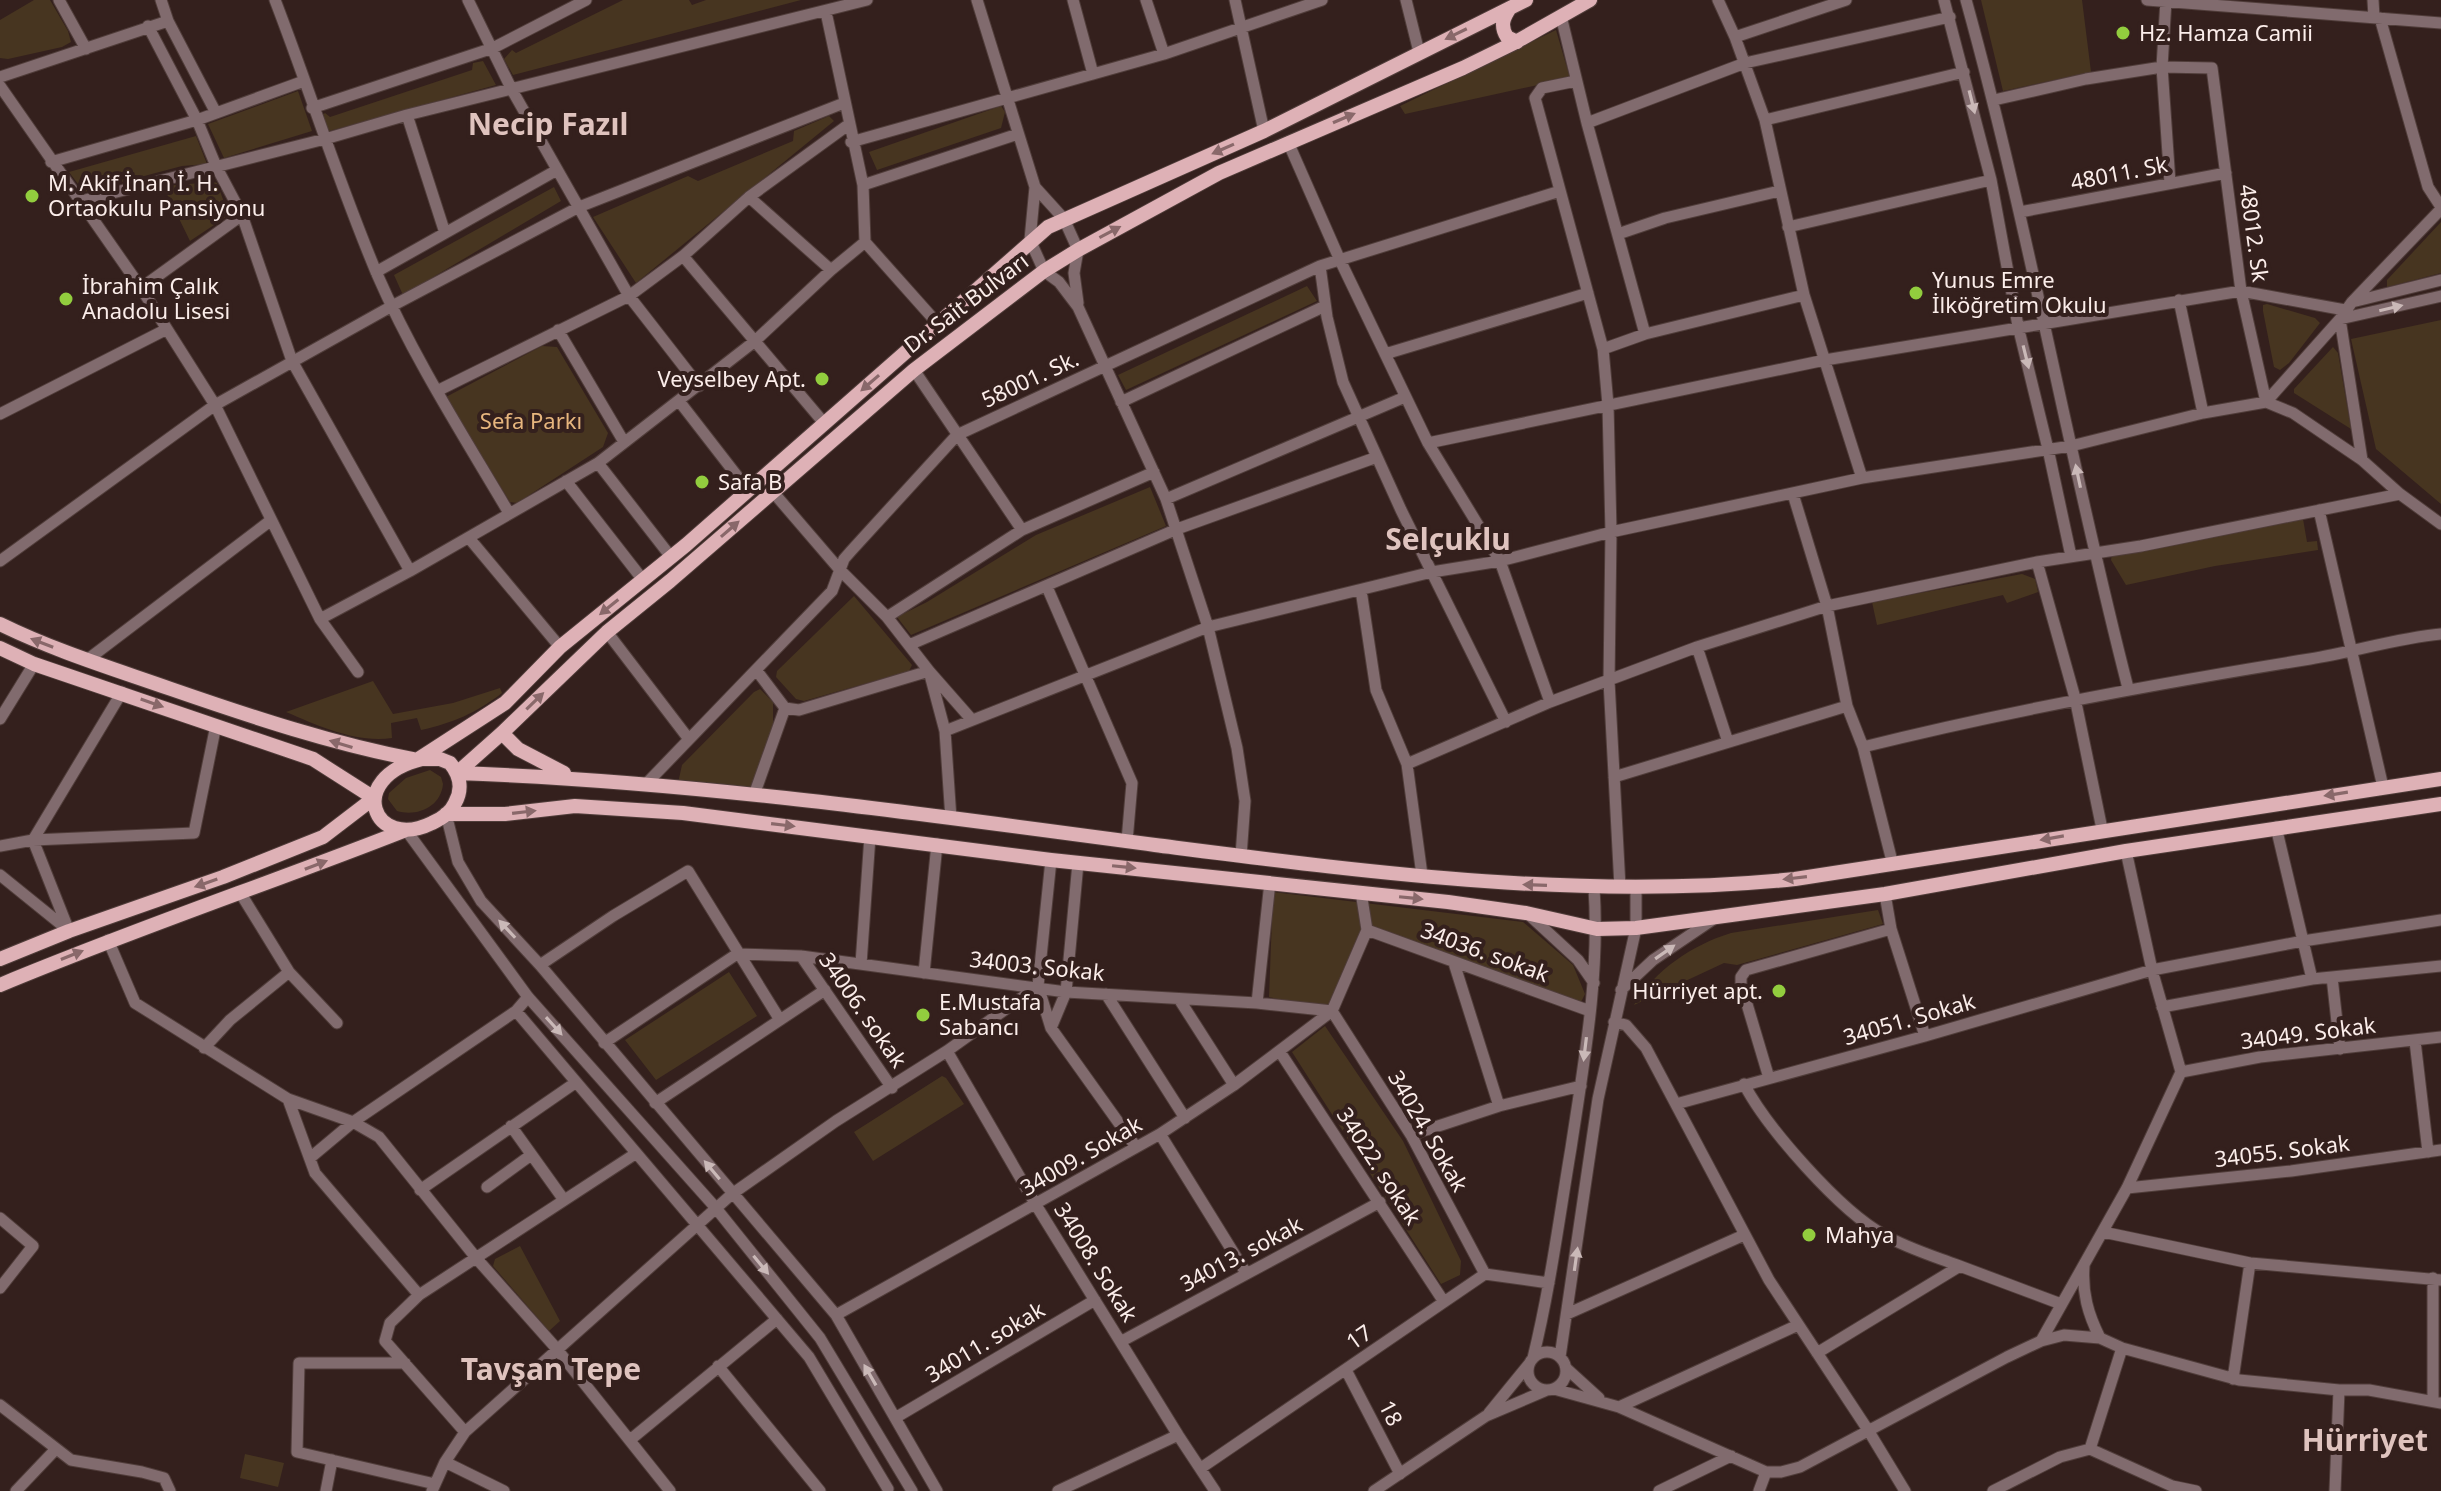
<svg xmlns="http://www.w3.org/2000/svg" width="2441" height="1491" font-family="'Noto Sans',sans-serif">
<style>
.green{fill:#473520}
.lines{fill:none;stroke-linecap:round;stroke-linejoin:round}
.minor-casing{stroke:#503d3a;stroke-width:13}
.major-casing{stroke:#503d3a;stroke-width:16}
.minor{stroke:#816b6e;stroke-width:11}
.major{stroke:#deb1b6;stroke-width:14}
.oneway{fill:#89686a}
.oneway2{fill:#cab9b8}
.poi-dot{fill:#92cd3e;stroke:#34201d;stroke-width:3}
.labels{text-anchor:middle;stroke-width:8;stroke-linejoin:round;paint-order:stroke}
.poi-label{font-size:22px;fill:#fbedea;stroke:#34201d;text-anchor:start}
.street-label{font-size:22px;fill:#fbedea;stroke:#34201d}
.park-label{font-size:22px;fill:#e7b67e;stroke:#34201d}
.district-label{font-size:30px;font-weight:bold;fill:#dfc3be;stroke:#34201d}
</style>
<rect width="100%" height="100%" fill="#34201d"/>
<path class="green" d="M34,0H50L68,31L71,42L62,47L8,59L0,58V20Z
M623,0H689L692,5L706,0H801L513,75L504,59L512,50L516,53Z
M1981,0H2082L2091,72L2003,91Z
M1556,30L1570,78L1405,114L1400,106Z
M483,61L496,85L329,131L320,117L325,113L330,117L472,70L473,63Z
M298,91L312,131L224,158L208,124Z
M1001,106L1005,112L1001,128L877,170L869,152Z
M829,116L834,121L636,283L593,217L688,176L698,181L793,141L794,131Z
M196,136L207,164L182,166L84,192L69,172Z
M214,182L217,183L228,213L226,217L190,241L163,186Z
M554,187L561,201L403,295L394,275Z
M2441,222V273L2387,287V280Z
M1307,286L1317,301L1126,390L1118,375Z
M2267,304L2315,318L2320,323L2289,363L2280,370L2274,367L2263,311V305Z
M2441,320V504L2376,449L2351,339Z
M542,346L557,347L608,433L603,447L517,503L510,502L446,397Z
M2333,347L2338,353L2351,429L2294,393V389Z
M1150,487L1166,526L911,635L897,617L927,602L1036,535Z
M2303,519L2307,542L2317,541L2318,550L2215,566L2126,585L2111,560L2112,554Z
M2022,574L2035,579L2038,592L2007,603L2003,595L1877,625L1872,602Z
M854,596L912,665L909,671L804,701L796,699L776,677L777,671Z
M373,681L393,714L453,703L500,688L502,693C476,713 453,723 421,730L417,718L391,723L392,738C355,743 319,726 286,712Z
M760,689L773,702V725L753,788L678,783L682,765L754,692Z
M430,770L441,777L443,784C441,807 417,817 397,811L388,799L389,793L406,778Z
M1273,892L1523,922L1573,965L1585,994L1581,1002L1454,963L1367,930L1332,1011L1269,997Z
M1878,910L1883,924L1737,965L1724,963L1634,1005C1655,970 1692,945 1731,933Z
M729,972L757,1016L656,1080L625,1040Z
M1325,1026L1403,1141L1461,1261L1460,1275L1441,1284L1292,1052Z
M942,1076L946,1078L964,1104L873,1161L854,1132Z
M520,1246L560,1321L549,1331L493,1266L495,1259Z
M245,1454L284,1463L278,1487L240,1478Z"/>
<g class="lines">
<defs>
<path id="minor" d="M59,0L86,49
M161,0L168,21L216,113
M275,0C310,91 339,184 377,274C413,357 463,435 509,513
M468,0L512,90L629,296L699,386
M977,0L1035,187L1030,240L1044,271L1059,282L1078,307L1166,499L1208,627L1237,748L1245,801L1241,856
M1073,0L1093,74
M1146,0L1164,54
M1235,0L1264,131
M1406,0L1419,52
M1718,0L1735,37L1765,120L1804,295L1862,478
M1944,0L1991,180L2018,326L2048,449L2071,556
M1966,0C2029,227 2069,460 2128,688
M2147,0L2441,23
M2166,0L2162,67L2170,183
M2373,0L2374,17
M826,12L863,185L865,242L938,324
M1561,16L1587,123L1645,334
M2380,18L2428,187L2441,207
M148,26L197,120L216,166L242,215L292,361L410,571
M1735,37L1846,0
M0,77L168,21
M1576,81L1542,88L1535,98L1603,349L1608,405L1611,532L1609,681L1620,887
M0,86L141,288L215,405L320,619L358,672
M1994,100L2086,79L2162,67L2212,68L2241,291L2266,402
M312,108L493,48L586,0
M407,115L445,233
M1765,120L1964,72
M1587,123L1745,63L1950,17
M851,142L1164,54L1322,0
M1288,142L1339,258L1428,443L1500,561L1550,702
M51,162L197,120L304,81
M863,185L1018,134
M1035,187L1064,219L1078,250L1074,273L1078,303
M749,197L831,270
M81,201L325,139L407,115L867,0
M2020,212L2226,173
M1788,227L1991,180
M1618,234L1665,218L1779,191
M683,256L824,423
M1320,266L1327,317L1343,382L1401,510L1506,722
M376,272L557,170
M141,288L242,215
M2179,300L2203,413
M2352,302L2441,280
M558,330L624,442
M1603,349L1645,334L1804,295
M1385,354L1588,293
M914,370L1022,530
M437,391L629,296L683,256L749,197L848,125
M679,401L748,490
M1121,402L1325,306
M2266,402L2340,319L2352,302L2441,209
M0,414L167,329
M1428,443L1825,360L2241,291L2345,310
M2362,460L2340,319L2441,296
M598,463L671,557
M566,481L643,580
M773,492L840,570L887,617L929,671L945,731L951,819
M1793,494L1827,606L1847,706L1863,747L1893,865
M1166,499L1405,397
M2319,510L2383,787
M469,538L560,647
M0,561L215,405L392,306L579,207L844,103
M2037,562L2075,698L2102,829
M1047,587L1132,783L1127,841
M1361,590L1376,690L1407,764
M887,617L1022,530L1154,472
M320,619L410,571L598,463L755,341L831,270L865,242
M607,632L688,738
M909,645L1177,529L1377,457
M1697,647L1728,742
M87,660L270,521
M757,671L785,708L799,710L929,671L972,720
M0,719L34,664
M945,731L1208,627L1432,572L1500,561L1611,532L1862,478L2071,446L2203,413L2266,402L2293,413L2362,460L2400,494L2441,524
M1863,747C2011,710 2160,683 2310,659C2354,652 2397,638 2441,634
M1614,777L1847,706
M645,785L832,591L844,559L851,551L957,435L1320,266L1560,191
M754,795L785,708
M446,814L458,862L481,901L540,965L836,1315L937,1491
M2276,827L2312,979
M406,830L528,997L715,1207L820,1338L912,1491
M0,846L33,840L194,833L216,725
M0,875L68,930
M1422,875L1407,764L1550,702L1697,647L1827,606L2037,562L2141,546L2400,494
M241,894L289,972L337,1023
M1885,894L1891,929L1925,1036
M1527,913L1578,960L1594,983
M1367,930L1590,1011
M69,931L33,840L122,692
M108,940L135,1003L288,1099L353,1122L379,1137L477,1259L556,1348L670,1491
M737,954L801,956L1066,992L1257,1003L1332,1011
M801,956L892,1088
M1454,963L1499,1106
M861,964L870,836
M540,965L613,916L688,871L780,1020
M924,973L937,844
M2332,977L2340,1049
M1038,986L1051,1028L1136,1147
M1621,990L1653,960L1715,918
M1106,994L1185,1118
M1179,999L1234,1085
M1257,1003L1270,882
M2162,1007L2312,979L2441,966
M516,1011L809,1357L888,1489
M1332,1011L1411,1135L1485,1274
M1614,1022L1626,1025L1646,1048L1769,1280L1868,1430L1905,1491
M1051,1028L1066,992L1078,863
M2415,1041L2428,1152
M604,1043L737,954
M204,1048L230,1020L289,972
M947,1051L1036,1205L1178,1435L1215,1491
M1280,1052L1444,1302
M2181,1072L2260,1057L2441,1037
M1769,1078L1741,984V977L1746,970L1891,929
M1744,1084C1767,1128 1840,1211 1884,1235C1907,1248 1933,1256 1957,1265C1992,1278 2026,1291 2061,1304
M288,1099L315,1173L419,1295
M655,1103L825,990
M1676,1104L1925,1036L2152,970L2303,941L2441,920
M511,1126L564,1200
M1160,1134L1246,1273
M1411,1135L1499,1106L1581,1086
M310,1158L353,1122L516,1011L528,997
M487,1187L531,1155
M2127,1188L2291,1171L2441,1150
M420,1190L575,1083
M0,1218L33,1246L0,1288
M2103,1232L2250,1263L2441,1280
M2084,1266C2082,1293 2088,1314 2100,1338
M2433,1278V1401
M1567,1314L1744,1235
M836,1315L1160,1134L1234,1085L1332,1011L1367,930L1361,892
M1122,1341L1380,1202
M2041,1341L2127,1188L2181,1072L2152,970L2126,851
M1528 1371a19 19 0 1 1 38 0a19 19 0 1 1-38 0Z
M1817,1353L1960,1266
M1560,1357L1598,1099L1636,928V886
M1533,1358C1550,1289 1559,1219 1571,1148C1584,1062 1600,975 1594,888
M405,1363H299L297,1452L435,1484
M718,1366L820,1491
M1566,1368L1599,1398
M1346,1370L1400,1474
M2233,1379L2250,1263
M1554,1389L1619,1407L1766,1472H1781L1800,1467L2007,1357L2041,1341L2064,1335L2100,1338L2122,1348L2239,1380L2339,1390H2369L2441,1403
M0,1405L71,1460L142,1472L164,1478L170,1491
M1619,1407L1798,1325
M1489,1413L1529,1364
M895,1418L1095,1300
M465,1432L385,1341L390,1323L419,1295L635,1154
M630,1440L777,1319
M2090,1449L2172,1486L2196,1491
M445,1462L504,1491
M1201,1468L1485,1274L1549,1283
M16,1491L55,1450
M326,1491L332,1460
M432,1491L445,1462L465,1432L732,1194L836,1121L947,1051L1038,986L1051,860
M1058,1491L1178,1435
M1374,1491L1486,1416L1547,1390
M1659,1491L1731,1456
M1759,1491L1766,1472
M1993,1491L2060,1457L2090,1449L2122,1348
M2335,1491L2339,1390"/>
<path id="major" d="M1510,8C1503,18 1500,26 1507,37L1517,42
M0,624C55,651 114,669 171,689C252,717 333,744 417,760L505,703L560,647L686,545L1048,227L1264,131L1526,0
M0,648L34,664L313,759L374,798L323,837L223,877L69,931L0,959
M502,733L518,749L564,773
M422,759H440L450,763C460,775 463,789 455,803C451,812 441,819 432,823C373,852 344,778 422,759Z
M457,773C690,781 924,814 1155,845C1367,872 1581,901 1795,879L2441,779
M457,773L502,733L607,632L670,581L914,370L1044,271L1078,250L1219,173L1463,68L1514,43L1590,0
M446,814H505L575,806L683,813L1051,860L1448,902L1526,913L1597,929L1636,928L1885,894L2126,851L2441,804
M0,985C134,929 271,883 406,830"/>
</defs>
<use href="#minor" class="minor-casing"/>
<use href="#major" class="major-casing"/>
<use href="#minor" class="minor"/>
<use href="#major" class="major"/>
</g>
<defs><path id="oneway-solid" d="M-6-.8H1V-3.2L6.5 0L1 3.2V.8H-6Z" transform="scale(2)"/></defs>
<g class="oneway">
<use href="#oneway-solid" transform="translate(1456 34) rotate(154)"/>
<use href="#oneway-solid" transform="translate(1344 118) rotate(-23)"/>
<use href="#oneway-solid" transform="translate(1223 149) rotate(156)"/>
<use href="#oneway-solid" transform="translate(1110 232) rotate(-28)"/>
<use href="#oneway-solid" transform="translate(870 383) rotate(139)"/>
<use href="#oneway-solid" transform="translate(730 529) rotate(-41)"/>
<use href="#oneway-solid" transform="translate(609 607) rotate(141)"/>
<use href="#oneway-solid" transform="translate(42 643) rotate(-159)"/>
<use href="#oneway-solid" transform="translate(535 701) rotate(-44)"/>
<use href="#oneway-solid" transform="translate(152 703) rotate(19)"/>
<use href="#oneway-solid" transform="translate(341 744) rotate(-163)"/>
<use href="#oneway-solid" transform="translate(2336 794) rotate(171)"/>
<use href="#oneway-solid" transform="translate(524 812) rotate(-7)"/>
<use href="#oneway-solid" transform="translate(783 825) rotate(7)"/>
<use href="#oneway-solid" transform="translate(2052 838) rotate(170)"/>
<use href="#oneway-solid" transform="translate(316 865) rotate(-21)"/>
<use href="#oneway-solid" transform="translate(1124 867) rotate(6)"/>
<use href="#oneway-solid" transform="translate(1795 878) rotate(173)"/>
<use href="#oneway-solid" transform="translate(206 883) rotate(161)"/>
<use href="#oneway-solid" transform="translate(1535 885) rotate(-178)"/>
<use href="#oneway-solid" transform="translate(1411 898) rotate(6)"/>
<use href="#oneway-solid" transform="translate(72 955) rotate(-22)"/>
</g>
<g class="oneway2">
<use href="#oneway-solid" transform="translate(1972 102) rotate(76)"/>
<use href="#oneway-solid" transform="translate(2391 308) rotate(-13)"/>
<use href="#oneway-solid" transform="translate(2026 357) rotate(76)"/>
<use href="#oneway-solid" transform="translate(2078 476) rotate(-102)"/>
<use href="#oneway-solid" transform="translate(507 929) rotate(-133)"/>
<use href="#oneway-solid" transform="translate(1665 952) rotate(-35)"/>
<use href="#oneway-solid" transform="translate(554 1026) rotate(48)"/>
<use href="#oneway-solid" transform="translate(1585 1049) rotate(97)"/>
<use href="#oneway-solid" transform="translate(712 1170) rotate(-130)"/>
<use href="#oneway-solid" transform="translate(1576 1259) rotate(-82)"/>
<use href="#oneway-solid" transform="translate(761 1265) rotate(51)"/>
<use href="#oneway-solid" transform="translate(870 1375) rotate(-120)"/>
</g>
<g class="poi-dot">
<circle cx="2123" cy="33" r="8"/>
<circle cx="32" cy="196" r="8"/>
<circle cx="1916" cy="293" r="8"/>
<circle cx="66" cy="299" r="8"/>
<circle cx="822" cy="379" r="8"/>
<circle cx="702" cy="482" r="8"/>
<circle cx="1779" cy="991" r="8"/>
<circle cx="923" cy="1015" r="8"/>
<circle cx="1809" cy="1235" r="8"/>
</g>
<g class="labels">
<g class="poi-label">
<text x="2139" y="41">Hz. Hamza Camii</text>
<text x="48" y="191">M. Akif İnan İ. H.<tspan x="48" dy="25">Ortaokulu Pansiyonu</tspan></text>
<text x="1932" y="288">Yunus Emre<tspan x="1932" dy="25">İlköğretim Okulu</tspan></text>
<text x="82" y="294">İbrahim Çalık<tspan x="82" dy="25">Anadolu Lisesi</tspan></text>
<text x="806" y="387" text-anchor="end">Veyselbey Apt.</text>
<text x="718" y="490">Safa B</text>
<text x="1763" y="999" text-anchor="end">Hürriyet apt.</text>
<text x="939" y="1010">E.Mustafa<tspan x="939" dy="25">Sabancı</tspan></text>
<text x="1825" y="1243">Mahya</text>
</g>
<g class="street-label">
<text transform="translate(2119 173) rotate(-11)" y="8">48011. Sk</text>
<text transform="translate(2254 233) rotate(82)" y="8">48012. Sk</text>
<text transform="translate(966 303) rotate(-37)" y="8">Dr. Sait Bulvarı</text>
<text transform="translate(1030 379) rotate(-25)" y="8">58001. Sk.</text>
<text transform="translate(1485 952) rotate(20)" y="8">34036. sokak</text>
<text transform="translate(1037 966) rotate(6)" y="8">34003. Sokak</text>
<text transform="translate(863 1010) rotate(55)" y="8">34006. sokak</text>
<text transform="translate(1909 1019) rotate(-16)" y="8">34051. Sokak</text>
<text transform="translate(2308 1033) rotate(-7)" y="8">34049. Sokak</text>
<text transform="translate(1428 1131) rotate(60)" y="8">34024. Sokak</text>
<text transform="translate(2282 1151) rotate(-7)" y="8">34055. Sokak</text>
<text transform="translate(1081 1156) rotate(-30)" y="8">34009. Sokak</text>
<text transform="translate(1379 1166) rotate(57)" y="8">34022. sokak</text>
<text transform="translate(1241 1254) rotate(-28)" y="8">34013. sokak</text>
<text transform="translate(1096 1262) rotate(58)" y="8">34008. Sokak</text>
<text transform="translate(1359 1337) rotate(-35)" y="8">17</text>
<text transform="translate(985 1342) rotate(-31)" y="8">34011. sokak</text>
<text transform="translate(1391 1413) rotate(63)" y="8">18</text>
</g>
<g class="park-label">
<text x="531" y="429">Sefa Parkı</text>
</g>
<g class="district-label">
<text x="548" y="135">Necip Fazıl</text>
<text x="1448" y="550">Selçuklu</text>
<text x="551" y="1380">Tavşan Tepe</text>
<text x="2365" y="1451">Hürriyet</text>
</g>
</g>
</svg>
